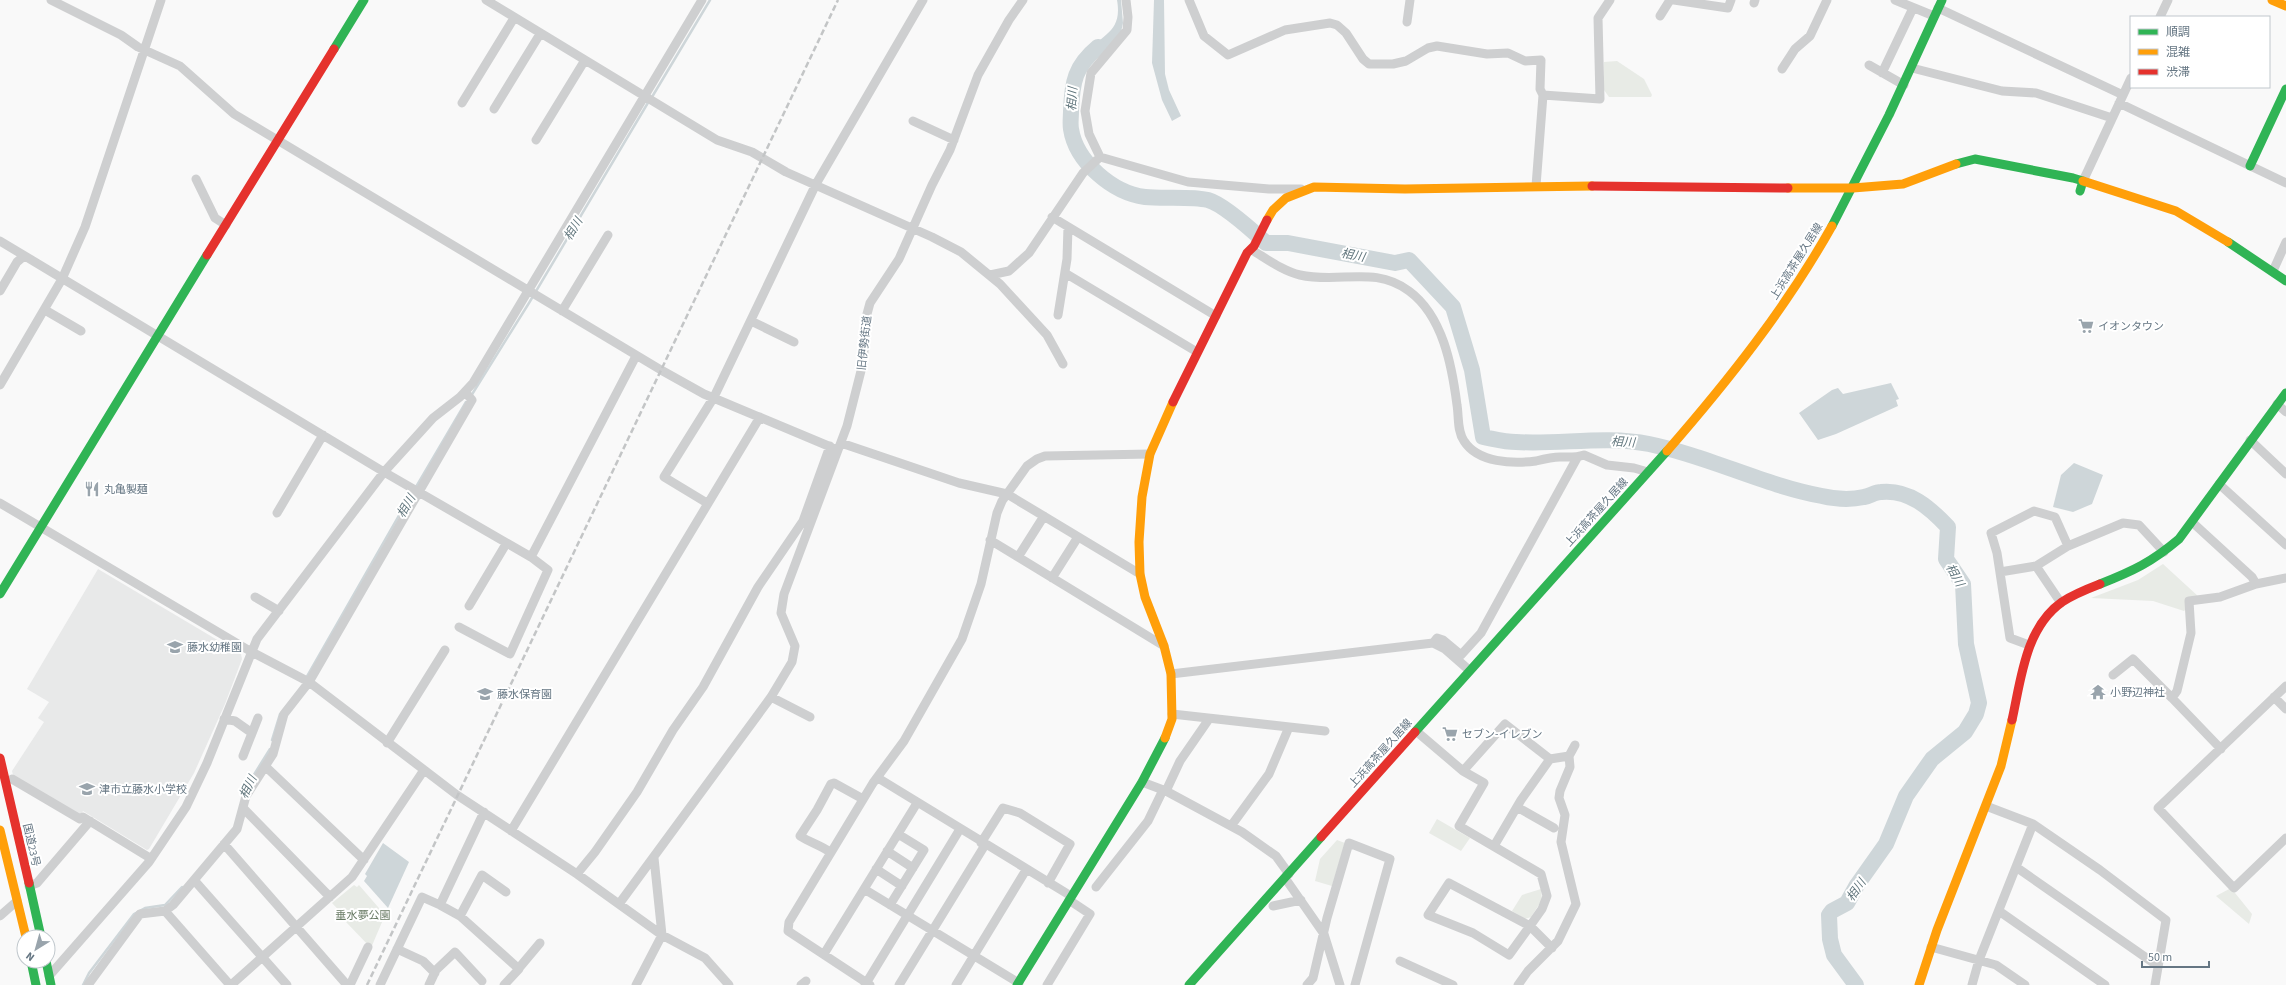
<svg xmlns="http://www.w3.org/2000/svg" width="2286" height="985" font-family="'Source Sans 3','Noto Sans JP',sans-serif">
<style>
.built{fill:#e8e9e9}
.green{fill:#e8ebe6}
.water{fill:#ced6d9}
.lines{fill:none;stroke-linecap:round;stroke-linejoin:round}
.stream{stroke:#ced6d9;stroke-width:2.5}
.river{stroke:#ced6d9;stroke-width:16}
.street{stroke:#cecfd0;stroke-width:9}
.fast{stroke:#30b455;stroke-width:9}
.slow{stroke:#ff9f0a;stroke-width:9}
.jam{stroke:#e5322d;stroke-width:9}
.rail{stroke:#c3c5c6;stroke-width:2.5;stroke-dasharray:6 3;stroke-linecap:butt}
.labels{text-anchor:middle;stroke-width:4;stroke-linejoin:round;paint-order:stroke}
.street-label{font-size:11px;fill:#657683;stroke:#fff}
.poi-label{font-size:11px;fill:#657683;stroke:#fff;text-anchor:start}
.park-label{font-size:11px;fill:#687a64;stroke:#fff}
.water-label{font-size:12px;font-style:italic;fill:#60757c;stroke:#fff}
</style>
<rect width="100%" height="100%" fill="#f9f9f9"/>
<path class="built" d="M98,569L241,654L242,659L225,704L194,773L149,849L147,850L83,811L80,816L13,775L12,771L44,722L38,718L49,702L27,689Z"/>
<path class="green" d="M1617,61L1644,79L1652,95L1651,97H1609L1604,90V62Z
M2163,564L2199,597L2184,611L2153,601L2091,598L2138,580Z
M1437,819L1470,838L1461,851L1429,833Z
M1337,840L1345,843L1332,886L1315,881L1320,859Z
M354,885L357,887L359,885L385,915L371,948L345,921L346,918L332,903Z
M2231,888L2252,914L2249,924L2216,896Z
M1541,889L1542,900L1531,917L1525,919L1512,911L1522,895Z"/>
<path class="water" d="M1117,0H1121L1123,23L1121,32L1108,47L1086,66L1069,96C1074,83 1078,67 1085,56C1100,33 1123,34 1117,0Z
M1154,0H1164L1165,74L1169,90L1181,116L1172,121L1162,100L1152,63Z
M1891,383L1899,399L1896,400L1898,406L1836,434L1818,440L1799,413L1832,390L1838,388L1843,394Z
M2074,463L2103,475L2092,504L2073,512L2053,507L2061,475Z
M383,843L409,862L388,908L364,881L367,876L365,874Z"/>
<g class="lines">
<path class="stream" d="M652,97L710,0
M471,396L529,303L649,101
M416,487L466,402
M306,678L413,491
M272,740L280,714
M243,792L270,749
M83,985L89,973L134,914L145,908L165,905L182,887"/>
<path class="river" d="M1098,47C1075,66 1072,82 1071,111C1071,117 1070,124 1071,129C1076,162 1113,193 1145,197C1163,199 1191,196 1208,200C1223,204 1254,232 1266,243H1288L1395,263L1409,260L1453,307L1472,370L1483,437C1494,439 1505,442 1516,442C1559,445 1605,435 1649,444C1708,456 1763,485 1822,496C1835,499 1851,500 1864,497C1870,496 1875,492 1881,492C1909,489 1930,508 1948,527L1946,559L1963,584L1966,644L1979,703L1976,714L1965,732L1932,759L1906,796L1886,844L1857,885L1847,903L1832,911L1829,915L1830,939L1834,955L1856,985"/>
<path class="street" d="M51,0L121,35L138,47L180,66L234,114L661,370L704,394L838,450
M486,0L717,140L752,152L786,172L932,237L961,252L1000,284L1047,335L1063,364
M1189,0L1204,36L1228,55L1285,30L1330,23L1337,25L1346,33L1363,59L1369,64H1393L1406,61L1428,48L1437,46L1487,54L1508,53L1525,61L1541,60L1540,89L1543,95
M1674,0L1728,8L1731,0
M1895,0L1934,16
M1754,3L1755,0
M1938,8L2123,95
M1660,16L1670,0
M2160,17L2168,0
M1407,22L1410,0
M1869,65L1904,85
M1912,68L2002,91L2036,93L2112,118
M1782,69L1795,49L1810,36L1827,0
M1882,73L1913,8
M462,103L514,18
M2119,103L2286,183
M494,109L540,34
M913,121L954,140
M536,140L585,60
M1100,157L1188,182L1269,189H1301
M1100,157L1089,134L1085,111L1091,73L1127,30L1128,17L1126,0
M196,179L215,218L226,225
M2083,181L2131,78
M1536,186L1543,95L1600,99L1598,18L1610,0
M1052,217L1216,316
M0,241L384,472L531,557L548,570L510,654L459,627
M1252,250C1267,259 1283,271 1300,275C1340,284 1374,265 1409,291C1443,316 1452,366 1457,405C1459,417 1457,431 1464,441C1478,463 1513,464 1536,461C1544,459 1552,457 1560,457C1569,457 1575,458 1584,455L1607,465L1634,468L1648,472
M2273,271L2286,242
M1065,273L1197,352
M990,275L1009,271L1029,253L1083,173L1100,157
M0,291L17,262L24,256
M45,310L81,331
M562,311L608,235
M1058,315L1067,259L1068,227
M751,321L794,342
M0,385L62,279L85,227L161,0
M2277,404L2286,412
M2250,440L2286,474
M841,443L959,483L1007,494L1140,574
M2219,484L2286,545
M0,503L250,651L309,682L457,795L577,874L662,935L705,958L729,985
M707,503L664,477L714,397L816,184L923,0
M277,513L323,435
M2192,522L2252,577L2256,584L2286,578
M990,540L1164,646
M531,557L636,356
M1018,557L1044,516
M2036,566L2061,603
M2000,572L2036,566L2068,546
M1052,578L1078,537
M255,597L279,611
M469,606L506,544
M1433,643L1437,638L1443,640L1461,655L1481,633L1577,458
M2029,645L2010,638L1997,553L1991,533L2034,511L2055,517L2068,546L2123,523L2139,525L2164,552
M1171,674L1433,643L1445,649L1469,670
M2113,675L2133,659L2172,698
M2286,686L2158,808L2234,888L2286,838
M771,697L810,717
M2274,697L2286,709
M1172,714L1325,731
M224,719L235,721L252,733
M1416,731L1463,771L1484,783L1459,826L1541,874L1547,896L1542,909L1530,926L1449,883L1428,915L1473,933L1509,955L1530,926L1552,948
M387,743L445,650
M2221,749L2172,698L2177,691L2191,633L2189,601L2220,597L2256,584
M243,756L258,718
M265,766L364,860
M1463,771L1505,724L1550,759
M878,778L1071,896
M12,779L80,819L83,817L150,858
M1142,782L1166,791L1242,832L1276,856L1289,874
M1166,791L1180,761L1209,719
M1986,806L2033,824L2100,870L2166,920L2155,985
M1517,807L1554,828
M243,808L330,897
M484,812L440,905L460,916L519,969L504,985
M1231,826L1269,774L1289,727
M511,831L760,417
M981,843L1003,808L1020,813L1070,844L1048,883
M224,844L347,985
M1494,846L1521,800L1550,759L1569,756
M887,851L913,868
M830,852C820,845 811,843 800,836L817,810L831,784L834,783L863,799
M2016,867L2158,966
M876,869L902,886
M577,874L595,852L637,792L673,730L703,687L758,587L803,521L830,446
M1285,878L1324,934L1340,985
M194,880L287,985
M29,886L37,883L90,821
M1096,887L1148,821L1163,790
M864,889L1019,983
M619,904L771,697L792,662L795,646L781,613L784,594L847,426L863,363L867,314L870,303L899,259L932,185L950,150L978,75L1009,20L1023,0
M890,905L924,850L898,834
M1273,906L1301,900
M165,911L230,985
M1999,911L2105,985
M0,916L17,901
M460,916L482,875L506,892
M1931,947L1996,965L2025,985
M397,949L423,961L435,973
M824,954L917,803
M1400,961L1453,985
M519,968L540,943
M49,976L149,862L186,807L207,763L257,639L384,472L433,418L460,397L473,383L702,0
M88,985L140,914L165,911L173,905L237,829L246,796L273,754L284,714L309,682L472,400L465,392
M231,985L352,877L424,770
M350,985L368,947
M380,985L422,897L440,905
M429,985L436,970L455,952L482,981
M636,985L662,935L654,858
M801,985L806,981
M865,985L960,829
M870,985L788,931L789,922L873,783L904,741L962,639L981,584L997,513L1002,501L1027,466L1037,459L1045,456L1150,454
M899,985L985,845
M956,985L1026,870
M1047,985L1090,914L1069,900
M1307,985L1313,978L1327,918L1349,843L1390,859L1355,985
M1518,985L1528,971L1558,941L1576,904L1561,842L1565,815L1559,798L1560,791L1570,767L1569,756L1575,745
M1972,985L1979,960L2033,824"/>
<path class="fast" d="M334,49L364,0
M1956,164L1975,159L2073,178L2083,181L2080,191
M2250,166L2286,89
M1832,226L1889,115L1942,0
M2228,242L2286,281
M2100,584C2133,571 2152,562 2179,539L2286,393
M0,594L207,255
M1415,732L1667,451
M29,883L41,937
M31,961L36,985
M46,961L51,985
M1017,985L1142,782L1165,738
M1189,985L1321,837"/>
<path class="slow" d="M2272,0L2286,6
M2083,181L2176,211L2228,242
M1788,188H1853L1903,184L1956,164
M1267,220L1273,210L1286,198L1314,187L1405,189L1592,186
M1667,451C1728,381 1786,308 1832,226
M1165,738L1172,719L1171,674L1164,646L1145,597L1140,574L1139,542L1142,497L1150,454L1173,402
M0,830L26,937
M1919,985L1937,930L2001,766L2012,720"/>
<path class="jam" d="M1592,186L1788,188
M207,255L334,49
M1173,402L1247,253L1254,246L1267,220
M2012,720C2021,680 2025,628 2062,602C2074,594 2087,589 2100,584
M0,758L29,883
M1321,837L1415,732"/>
<path class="rail" d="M367,985L838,0"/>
</g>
<defs>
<symbol id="supermarket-bare" viewBox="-9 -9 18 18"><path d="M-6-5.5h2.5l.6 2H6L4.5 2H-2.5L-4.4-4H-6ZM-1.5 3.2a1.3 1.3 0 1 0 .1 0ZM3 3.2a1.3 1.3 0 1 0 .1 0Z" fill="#99a4ac" stroke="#fff" stroke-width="2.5" paint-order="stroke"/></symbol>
<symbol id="restaurant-bare" viewBox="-9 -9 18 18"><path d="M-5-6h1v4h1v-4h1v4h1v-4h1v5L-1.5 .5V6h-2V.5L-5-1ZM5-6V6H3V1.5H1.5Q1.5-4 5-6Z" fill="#99a4ac" stroke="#fff" stroke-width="2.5" paint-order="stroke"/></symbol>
<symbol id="school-bare" viewBox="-9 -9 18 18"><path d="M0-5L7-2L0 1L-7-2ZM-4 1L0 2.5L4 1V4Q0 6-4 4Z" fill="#99a4ac" stroke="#fff" stroke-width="2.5" paint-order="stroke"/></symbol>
<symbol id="temple-bare" viewBox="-9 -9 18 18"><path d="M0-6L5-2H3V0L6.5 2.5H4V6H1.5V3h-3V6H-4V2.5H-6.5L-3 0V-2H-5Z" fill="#99a4ac" stroke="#fff" stroke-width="2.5" paint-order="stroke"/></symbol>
</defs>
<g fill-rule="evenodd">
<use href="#supermarket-bare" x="2075" y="315" width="22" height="22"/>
<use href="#restaurant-bare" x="81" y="478" width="22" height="22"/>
<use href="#school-bare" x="164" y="636" width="22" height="22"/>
<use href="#temple-bare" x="2087" y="681" width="22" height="22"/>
<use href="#school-bare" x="474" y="683" width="22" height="22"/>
<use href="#supermarket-bare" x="1439" y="723" width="22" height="22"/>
<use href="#school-bare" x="76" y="778" width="22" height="22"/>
</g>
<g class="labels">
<g class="street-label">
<text transform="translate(1796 261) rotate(-58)" y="4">上浜高茶屋久居線</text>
<text transform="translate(864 343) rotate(-84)" y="4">旧伊勢街道</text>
<text transform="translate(1596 512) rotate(-48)" y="4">上浜高茶屋久居線</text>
<text transform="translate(1380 753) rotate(-48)" y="4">上浜高茶屋久居線</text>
<text transform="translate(32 845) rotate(77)" y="4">国道23号</text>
</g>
<g class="poi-label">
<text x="2098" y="330">イオンタウン</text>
<text x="104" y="493">丸亀製麺</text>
<text x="187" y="651">藤水幼稚園</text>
<text x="2110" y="696">小野辺神社</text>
<text x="497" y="698">藤水保育園</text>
<text x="1462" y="738">セブン-イレブン</text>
<text x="99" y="793">津市立藤水小学校</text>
</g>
<g class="park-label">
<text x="363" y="919">垂水夢公園</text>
</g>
<g class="water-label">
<text transform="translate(1072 99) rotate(-86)" y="4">相川</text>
<text transform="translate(573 229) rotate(-59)" y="4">相川</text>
<text transform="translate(1353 255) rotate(11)" y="4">相川</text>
<text transform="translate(1623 442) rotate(3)" y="4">相川</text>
<text transform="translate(406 506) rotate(-60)" y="4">相川</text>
<text transform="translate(1955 575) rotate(61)" y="4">相川</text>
<text transform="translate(248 787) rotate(-64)" y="4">相川</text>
<text transform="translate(1856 890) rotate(-55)" y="4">相川</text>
</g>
</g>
<rect x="2130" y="16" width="140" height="72" fill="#ffffff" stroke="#c1c8cd"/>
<rect x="2138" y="29" width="20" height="6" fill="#30b455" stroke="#c1c8cd"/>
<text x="2166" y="36" font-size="12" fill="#657683">順調</text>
<rect x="2138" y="49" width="20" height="6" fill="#ff9f0a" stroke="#c1c8cd"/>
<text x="2166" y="56" font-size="12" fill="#657683">混雑</text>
<rect x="2138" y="69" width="20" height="6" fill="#e5322d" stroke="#c1c8cd"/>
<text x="2166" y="76" font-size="12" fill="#657683">渋滞</text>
<g transform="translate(36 949) rotate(217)"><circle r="19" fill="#ffffff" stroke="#c1c8cd"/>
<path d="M0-3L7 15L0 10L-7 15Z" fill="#99a4ac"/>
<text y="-6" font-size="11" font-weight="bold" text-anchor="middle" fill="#657683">N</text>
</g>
<path d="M2142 961v6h67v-6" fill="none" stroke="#657683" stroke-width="2"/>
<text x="2148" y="961" font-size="12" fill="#657683" stroke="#ffffff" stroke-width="3" paint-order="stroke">50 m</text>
</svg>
